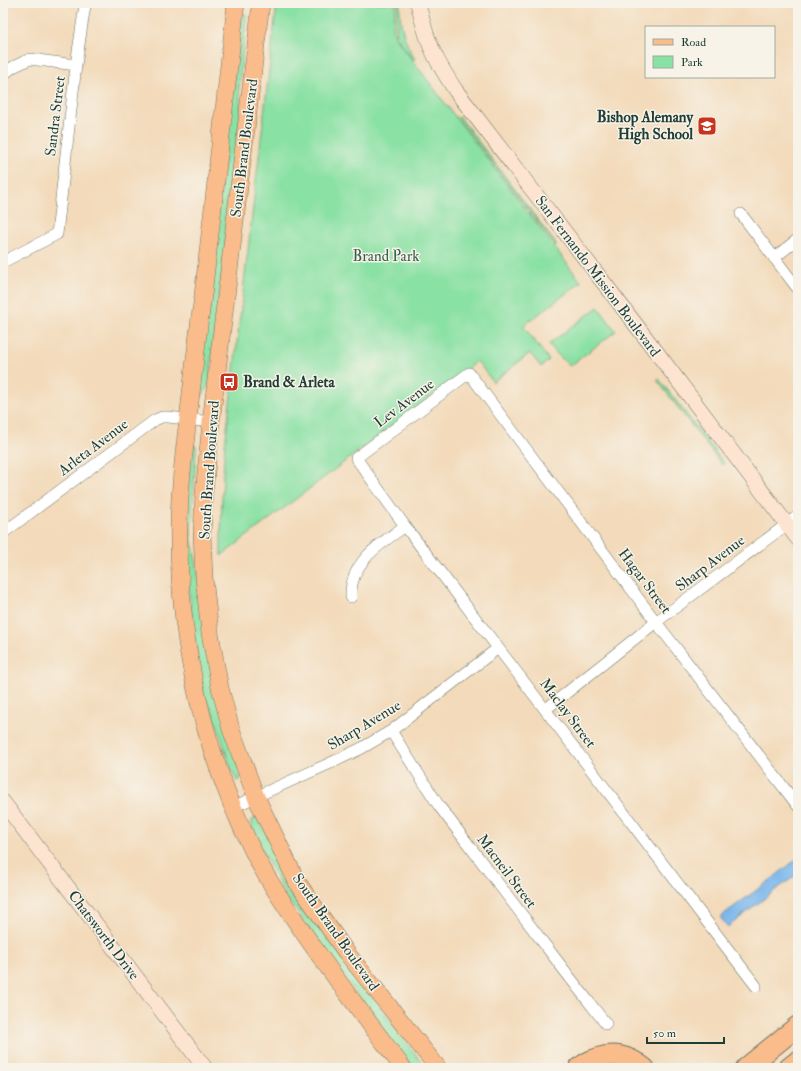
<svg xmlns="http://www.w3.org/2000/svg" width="801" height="1071" font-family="'IM FELL Double Pica',serif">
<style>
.green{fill:#8ae1a4;stroke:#548f6c}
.water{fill:#7ab7ec;stroke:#4c7a90}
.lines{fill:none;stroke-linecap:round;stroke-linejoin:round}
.street-casing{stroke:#697463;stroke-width:12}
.secondary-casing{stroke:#697463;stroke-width:16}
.primary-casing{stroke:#697463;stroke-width:18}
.highway-casing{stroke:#697463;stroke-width:22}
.street{stroke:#fff;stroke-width:11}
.secondary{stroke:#fde4d1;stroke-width:15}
.primary{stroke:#fabc8b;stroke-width:17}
.highway{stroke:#fabc8b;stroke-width:20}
.labels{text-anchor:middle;stroke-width:3;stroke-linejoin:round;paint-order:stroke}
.street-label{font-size:15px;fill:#1f3d34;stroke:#f7f3e8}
.poi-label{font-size:15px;font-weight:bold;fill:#1f3d34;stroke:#f7f3e8;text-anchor:end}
.park-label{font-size:15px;fill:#345e4a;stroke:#f7f3e8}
</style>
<rect width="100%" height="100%" fill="#f7f3e8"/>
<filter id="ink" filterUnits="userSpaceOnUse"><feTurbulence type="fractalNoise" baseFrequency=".025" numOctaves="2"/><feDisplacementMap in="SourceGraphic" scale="8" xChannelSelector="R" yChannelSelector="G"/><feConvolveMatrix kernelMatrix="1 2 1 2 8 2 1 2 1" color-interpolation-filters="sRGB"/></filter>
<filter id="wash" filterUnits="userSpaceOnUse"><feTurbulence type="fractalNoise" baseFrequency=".012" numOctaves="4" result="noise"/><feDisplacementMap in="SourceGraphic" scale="16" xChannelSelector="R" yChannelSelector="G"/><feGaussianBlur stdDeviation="0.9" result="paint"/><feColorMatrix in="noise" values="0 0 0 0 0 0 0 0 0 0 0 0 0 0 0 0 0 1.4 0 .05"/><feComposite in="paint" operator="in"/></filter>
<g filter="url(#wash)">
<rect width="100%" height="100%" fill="#f3daba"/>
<path class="green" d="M277,3H396C395,14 390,30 397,40L581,282L523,326L549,360L541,367L530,353L493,382L477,361L221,556C221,519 222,482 225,445Z
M398,3H400C399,23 404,42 415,59L413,60C409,53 402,46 398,39C394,28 397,14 398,3Z
M242,14H246V20L239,88L241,111L209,384L203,395L196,394Z
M460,117L557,245L556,246L458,118Z
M598,307L616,331L570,366L558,355L549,344Z
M659,379L724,463L722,465L657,380Z
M191,445L196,446V451L191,537L241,779L237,781L231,769L213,713L204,696L200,683L185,558Z
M257,818L345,961L426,1068H411L286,897L252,831V820Z"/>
<path class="water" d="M798,858V874L774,891L728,927L720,917L769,881Z"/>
</g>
<g filter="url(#ink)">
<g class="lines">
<defs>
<path id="street" d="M3,75L13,67L30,59L76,65
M741,214L798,289
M774,258L798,239
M3,262L57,234L76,65L84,11L86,3
M3,533L155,420L162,417H168L211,422
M351,597C351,592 351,588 352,584C357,557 385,541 405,526
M546,709L656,622L798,516
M391,731L439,806L571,979L606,1024
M233,807L335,761L362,748L391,731L498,648
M756,986L405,526L356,458L469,373L656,622L798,806"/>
<path id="secondary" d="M418,3C420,13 423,23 426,33C432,54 444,73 456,91L614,296L798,539
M3,802L205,1068"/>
<path id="primary" d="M236,3C225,101 214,198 203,296C197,337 193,378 188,419C183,460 178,502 179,543C180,649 205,754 252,849C265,876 282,901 299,926C332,975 368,1021 403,1068
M261,3L211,422L204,492L202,534L204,577L210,633L220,688L231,729L256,797L297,882L346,952L438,1068"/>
<path id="highway" d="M579,1068C584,1065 588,1061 593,1060C613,1052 627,1055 644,1068
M746,1068L798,1026
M789,1068L798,1061"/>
</defs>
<use href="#street" class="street-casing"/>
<use href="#secondary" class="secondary-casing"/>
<use href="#primary" class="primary-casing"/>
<use href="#highway" class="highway-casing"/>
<use href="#street" class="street"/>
<use href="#secondary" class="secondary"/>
<use href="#primary" class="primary"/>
<use href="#highway" class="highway"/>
</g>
</g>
<defs>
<symbol id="school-square" viewBox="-11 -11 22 22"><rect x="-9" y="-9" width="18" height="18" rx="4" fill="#c8321e" stroke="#f7f3e8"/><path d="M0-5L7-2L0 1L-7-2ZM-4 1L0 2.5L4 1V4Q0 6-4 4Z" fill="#fff"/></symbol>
<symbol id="bus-square" viewBox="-11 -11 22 22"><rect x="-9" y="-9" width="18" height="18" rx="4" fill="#c8321e" stroke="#f7f3e8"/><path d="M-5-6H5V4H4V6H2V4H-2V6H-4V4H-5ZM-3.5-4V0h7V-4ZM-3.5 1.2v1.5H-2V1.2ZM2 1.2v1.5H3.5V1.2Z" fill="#fff"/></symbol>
</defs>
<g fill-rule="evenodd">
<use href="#school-square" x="696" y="115" width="22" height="22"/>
<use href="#bus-square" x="218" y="371" width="22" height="22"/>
</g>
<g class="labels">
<g class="street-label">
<text transform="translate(55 116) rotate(-83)" y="5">Sandra Street</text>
<text transform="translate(244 148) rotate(-83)" y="5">South Brand Boulevard</text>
<text transform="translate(598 276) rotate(53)" y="5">San Fernando Mission Boulevard</text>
<text transform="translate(404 403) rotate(-37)" y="5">Lev Avenue</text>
<text transform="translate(93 447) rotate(-37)" y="5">Arleta Avenue</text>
<text transform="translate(209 470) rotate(-86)" y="5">South Brand Boulevard</text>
<text transform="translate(710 563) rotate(-37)" y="5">Sharp Avenue</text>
<text transform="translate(645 581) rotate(53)" y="5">Hagar Street</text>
<text transform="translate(568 713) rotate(53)" y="5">Maclay Street</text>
<text transform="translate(364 725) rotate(-31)" y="5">Sharp Avenue</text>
<text transform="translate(507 871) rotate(53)" y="5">Macneil Street</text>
<text transform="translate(336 932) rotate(55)" y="5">South Brand Boulevard</text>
<text transform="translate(104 935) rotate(53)" y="5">Chatsworth Drive</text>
</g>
<g class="poi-label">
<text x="693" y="122">Bishop Alemany<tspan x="693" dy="17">High School</tspan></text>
<text x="243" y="387" text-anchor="start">Brand &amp; Arleta</text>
</g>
<g class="park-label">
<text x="386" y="261">Brand Park</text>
</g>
</g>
<rect width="801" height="1071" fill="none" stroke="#f7f3e8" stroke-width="16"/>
<rect x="645" y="26" width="130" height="52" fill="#f7f3e8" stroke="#a1aaa0"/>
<rect x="653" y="39" width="20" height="6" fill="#fabc8b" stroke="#a1aaa0"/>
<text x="681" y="46" font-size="12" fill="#1f3d34">Road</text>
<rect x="653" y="56" width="20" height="12" fill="#8ae1a4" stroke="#a1aaa0"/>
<text x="681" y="66" font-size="12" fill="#1f3d34">Park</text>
<path d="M647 1037v6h77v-6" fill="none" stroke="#1f3d34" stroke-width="2"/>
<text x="653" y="1037" font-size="12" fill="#1f3d34" stroke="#f7f3e8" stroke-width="3" paint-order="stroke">50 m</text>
</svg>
